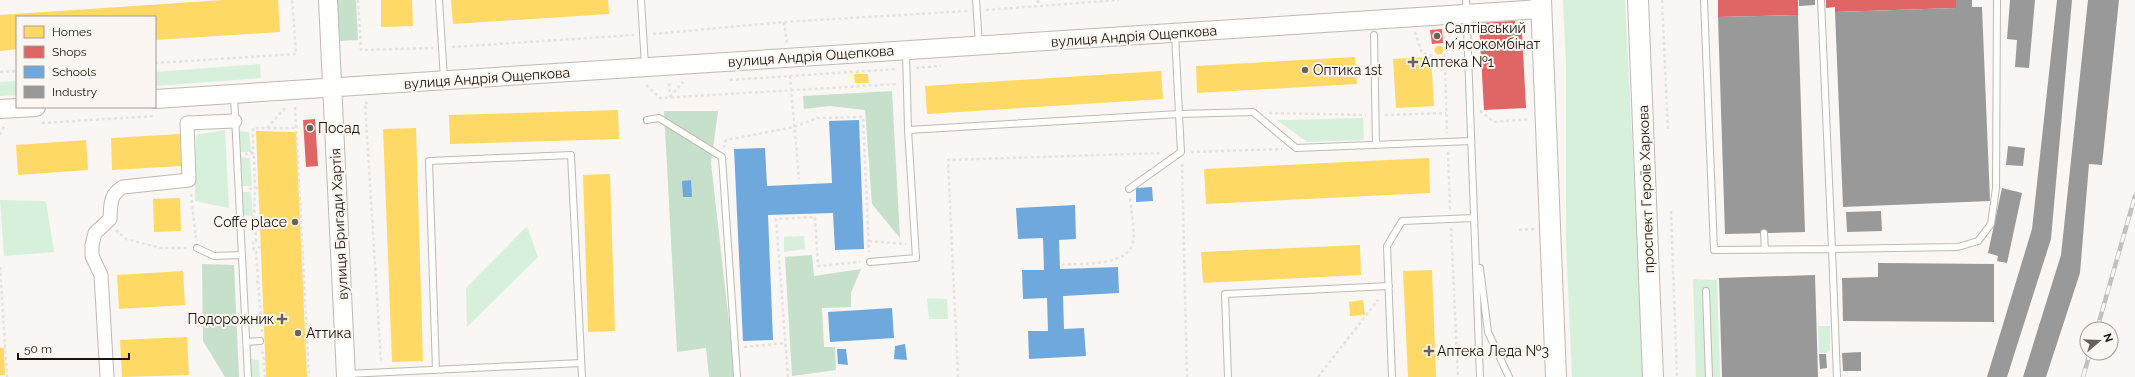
<svg xmlns="http://www.w3.org/2000/svg" width="2135" height="377" font-family="Raleway,sans-serif">
<style>
.green{fill:#d7f0db}
.forest{fill:#c6e0cb}
.homes{fill:#ffd966}
.shops{fill:#e06666}
.schools{fill:#6fa8dc}
.industry{fill:#999}
.lines{fill:none;stroke-linecap:round;stroke-linejoin:round}
.lane-casing{stroke:#bfb9b3;stroke-width:8}
.street-casing{stroke:#bfb9b3;stroke-width:15}
.secondary-casing{stroke:#bfb9b3;stroke-width:20}
.primary-casing{stroke:#bfb9b3;stroke-width:22}
.path{stroke:#e3e2e1;stroke-width:2.5;stroke-dasharray:3 3;stroke-linecap:butt}
.lane{stroke:#fefefd;stroke-width:6}
.street{stroke:#fefefd;stroke-width:13}
.secondary{stroke:#fefefd;stroke-width:18}
.primary{stroke:#fefefd;stroke-width:20}
.rail-casing{stroke:#c2c0be;stroke-width:4.5}
.rail{stroke:#fbf6f1;stroke-width:3;stroke-dasharray:9;stroke-linecap:butt}
.poi-dot{fill:#69625c;stroke:#fbf6f1;stroke-width:1.5}
.labels{text-anchor:middle;stroke-width:4;stroke-linejoin:round;paint-order:stroke}
.poi-label{font-size:14px;fill:#1c130a;stroke:#fbf6f1;text-anchor:start}
.street-label{font-size:14px;fill:#1c130a;stroke:#fbf6f1}
</style>
<rect width="100%" height="100%" fill="#f9f6f3"/>
<path class="green" d="M1563,0H1625L1644,377H1572L1566,245V64Z
M260,64L261,78L155,86V72Z
M17,81V95L0,96V82Z
M1363,118L1364,140L1307,142L1277,120Z
M225,130L229,208L195,201L196,135Z
M238,131L249,132L251,152H239Z
M240,157L250,158L252,186H240Z
M241,192H251L253,216L242,215Z
M0,200L46,201L54,252L4,256Z
M527,226L538,257L467,327L466,288Z
M804,236L805,249L784,252V237Z
M1693,279L1717,280L1720,377H1712L1709,288L1703,289L1707,377H1696Z
M927,298L947,299L948,319H929Z
M1818,326H1830V350L1826,353H1819Z
M249,359L259,360L260,377H250Z"/>
<path class="forest" d="M337,0H356L358,40L340,41Z
M892,91L900,238L872,204L865,110L830,106L804,109L803,96Z
M664,111H718L711,163L735,376L732,377H709L706,348L677,352Z
M812,255L814,276L861,269L851,293V307L822,308L824,347H835L836,370L792,376L785,257Z
M202,264L234,265L239,377H225L203,341Z"/>
<path class="homes" d="M223,0H278L280,32L155,40V17H17V49L0,51V15Z
M381,0H412L413,26L381,27Z
M451,0H608L609,14L453,24Z
M1434.5 50a4.5 4.5 0 1 1 9 0a4.5 4.5 0 1 1-9 0Z
M1355,57L1357,84L1197,93L1196,66Z
M1431,57L1434,106L1396,108L1393,59Z
M1161,71L1163,99L927,114L925,86Z
M854,74H868L869,83H855Z
M618,110L619,139L450,144L449,115Z
M416,128L423,361L392,362L383,129Z
M256,131L296,132L307,377H266Z
M180,134L181,166L112,170L111,138Z
M86,140L88,170L18,175L16,145Z
M1429,158L1430,193L1206,204L1204,169Z
M610,174L615,331L588,332L583,175Z
M180,198L181,231L154,232L153,199Z
M1360,245L1361,275L1203,283L1201,252Z
M1432,270L1436,377H1408L1403,271Z
M183,271L185,305L119,309L117,275Z
M1363,300L1365,315L1350,316L1349,302Z
M187,337L189,375L122,377L120,340Z
M0,348H4L5,375H0Z"/>
<path class="shops" d="M1718,0H1798V15L1718,17Z
M1826,0H1956V8L1835,12V7L1826,8Z
M1515,21V33L1522,32L1526,108L1484,110L1479,23Z
M1442,29L1443,43L1432,44L1430,30Z
M315,119L318,166L306,167L303,120Z"/>
<path class="schools" d="M859,120L864,249L835,250L833,213L768,215L773,340L743,341L734,149L765,148L767,186L832,183L829,121Z
M691,180L692,197H683L682,181Z
M1152,187L1153,201L1136,202V188Z
M1075,205L1076,239L1059,240L1060,269L1118,267L1119,293L1063,296L1064,329L1084,328L1086,356L1029,359L1028,331H1048L1047,298L1023,299L1022,270H1044L1043,238L1018,239L1016,208Z
M892,308L894,338L830,342L828,312Z
M905,344L907,360L894,359L895,346Z
M837,349H846L848,365L838,364Z"/>
<path class="industry" d="M1799,0H1815V5L1799,6Z
M1956,0H1972V7H1982L1990,201L1843,207L1835,12L1956,8Z
M2010,0H2035L2029,68L2015,67L2017,40L2007,39Z
M2057,0H2072L2051,239L2007,377H1987L2032,229Z
M2088,0H2119L2102,165L2089,164L2080,273L2046,377H2023L2061,255Z
M1798,15L1805,232L1725,234L1718,17Z
M2008,146L2025,148L2023,166L2006,165Z
M2002,188L2022,193L2007,263L1997,261L1998,256L1988,253Z
M1881,211L1882,231L1847,232L1846,212Z
M1878,263L1994,264V322L1843,321L1842,278L1878,277Z
M1815,275L1818,377H1722L1719,278Z
M1861,352V371H1843L1842,353Z
M1819,354H1826L1827,368L1820,369Z"/>
<g class="lines">
<defs>
<path id="lane" d="M439,0L444,79
M641,0L645,66
M976,0L979,44
M1466,0L1480,377
M1821,0L1832,249L1958,247L1978,241L1991,224L1996,188L1997,0
M1704,1L1714,250L1832,249L1837,377
M1175,34L1179,114L1253,112L1296,148L1471,141
M1374,35L1376,145
M906,52L908,130L1179,114L1181,152L1129,189
M234,96L248,377
M647,120L659,118L722,157L737,377
M1764,233L1765,250
M197,248L214,256L242,255
M870,262L916,258L908,130
M1480,268L1488,332L1509,377
M1706,291L1709,377
M246,342L260,341
M436,370L429,161L571,155L582,377
M347,374L581,363
M1228,377L1225,294L1389,286
M1392,377L1387,246L1402,221L1474,218"/>
<path id="street" d="M107,377L101,275L92,256V245L95,233L110,219C111,205 109,195 123,187L189,180L187,123L235,121"/>
<path id="secondary" d="M328,0L346,377
M155,99L1541,9
M0,109L36,107"/>
<path id="primary" d="M1541,0L1556,377
M1638,0L1653,377"/>
</defs>
<use href="#lane" class="lane-casing"/>
<use href="#street" class="street-casing"/>
<use href="#secondary" class="secondary-casing"/>
<use href="#primary" class="primary-casing"/>
<path class="path" d="M358,0L361,50L433,48
M1038,0V6
M1662,0L1668,131
M986,10L1119,0
M784,22L787,43
M1444,30L1447,133
M1415,32L1422,53L1433,56L1444,73
M653,34L784,22L967,11
M452,47L634,35
M155,63L296,54L292,0
M916,68L941,66
M0,72L17,71
M790,76L799,179
M730,80L897,69
M669,83L670,97
M646,85L660,98L898,84
M670,97L683,82
M368,103H365L381,362
M295,107L309,377
M1480,111L1494,122L1529,119
M1269,113L1366,115
M1385,115L1446,113
M42,123L154,116
M267,128L285,108
M0,135L5,125
M724,148L726,140L794,127L817,118L863,117L869,252
M1191,152L1282,149
M1448,152L1450,209
M245,154L257,153
M1182,164L1187,377
M249,189L258,188
M191,194L196,238
M1671,211L1677,377
M252,218L260,219
M1451,228L1458,377
M116,230L126,239L161,248H188
M1519,230L1534,229
M869,241L906,244
M252,248L261,247
M1062,265C1081,263 1130,267 1133,241C1135,227 1131,211 1130,198
M0,267L7,377
M256,282H262
M262,332L256,252H254L253,241H256L255,222H251L252,216L254,217L255,188L254,157L251,151H253V128H298
M744,347L785,343
M261,352L263,353L265,377
M788,377L776,219L815,217L818,266L860,262
M958,377L948,160L1161,153
M1318,377L1378,300"/>
<use href="#lane" class="lane"/>
<use href="#street" class="street"/>
<use href="#secondary" class="secondary"/>
<use href="#primary" class="primary"/>
<defs>
<path id="rail" d="M2097,329L2135,196
M2083,377L2090,353"/>
</defs>
<use href="#rail" class="rail-casing"/>
<use href="#rail" class="rail"/>
</g>
<g class="poi-dot">
<circle cx="1437" cy="36" r="4"/>
<path d="M1411 56h4v4h4v4h-4v4h-4v-4h-4v-4h4z"/>
<circle cx="1305" cy="70" r="4"/>
<circle cx="310" cy="128" r="4"/>
<circle cx="295" cy="222" r="4"/>
<path d="M280 313h4v4h4v4h-4v4h-4v-4h-4v-4h4z"/>
<circle cx="298" cy="333" r="4"/>
<path d="M1427 345h4v4h4v4h-4v4h-4v-4h-4v-4h4z"/>
</g>
<g class="labels">
<g class="poi-label">
<text x="1445" y="33">Салтівський<tspan x="1445" dy="16">мʼясокомбінат</tspan></text>
<text x="1421" y="67">Аптека №1</text>
<text x="1313" y="75">Оптика 1st</text>
<text x="318" y="133">Посад</text>
<text x="287" y="227" text-anchor="end">Coffe place</text>
<text x="274" y="324" text-anchor="end">Подорожник</text>
<text x="306" y="338">Аттика</text>
<text x="1437" y="356">Аптека Леда №3</text>
</g>
<g class="street-label">
<text transform="translate(1134 36) rotate(-4)" y="5">вулиця Андрія Ощепкова</text>
<text transform="translate(811 56) rotate(-4)" y="5">вулиця Андрія Ощепкова</text>
<text transform="translate(487 78) rotate(-4)" y="5">вулиця Андрія Ощепкова</text>
<text transform="translate(1646 189) rotate(-92)" y="5">проспект Героїв Харкова</text>
<text transform="translate(339 224) rotate(-93)" y="5">вулиця Бригади Хартія</text>
</g>
</g>
<rect x="16" y="16" width="140" height="92" fill="#fbf6f1" stroke="#a29b95"/>
<rect x="24" y="26" width="20" height="12" fill="#ffd966" stroke="#a29b95"/>
<text x="52" y="36" font-size="12" fill="#1c130a">Homes</text>
<rect x="24" y="46" width="20" height="12" fill="#e06666" stroke="#a29b95"/>
<text x="52" y="56" font-size="12" fill="#1c130a">Shops</text>
<rect x="24" y="66" width="20" height="12" fill="#6fa8dc" stroke="#a29b95"/>
<text x="52" y="76" font-size="12" fill="#1c130a">Schools</text>
<rect x="24" y="86" width="20" height="12" fill="#999999" stroke="#a29b95"/>
<text x="52" y="96" font-size="12" fill="#1c130a">Industry</text>
<g transform="translate(2099 341) rotate(71)"><circle r="19" fill="#fbf6f1" stroke="#a29b95"/>
<path d="M0-3L7 15L0 10L-7 15Z" fill="#69625c"/>
<text y="-6" font-size="11" font-weight="bold" text-anchor="middle" fill="#1c130a">N</text>
</g>
<path d="M18 353v6h111v-6" fill="none" stroke="#1c130a" stroke-width="2"/>
<text x="24" y="353" font-size="12" fill="#1c130a" stroke="#fbf6f1" stroke-width="3" paint-order="stroke">50 m</text>
</svg>
